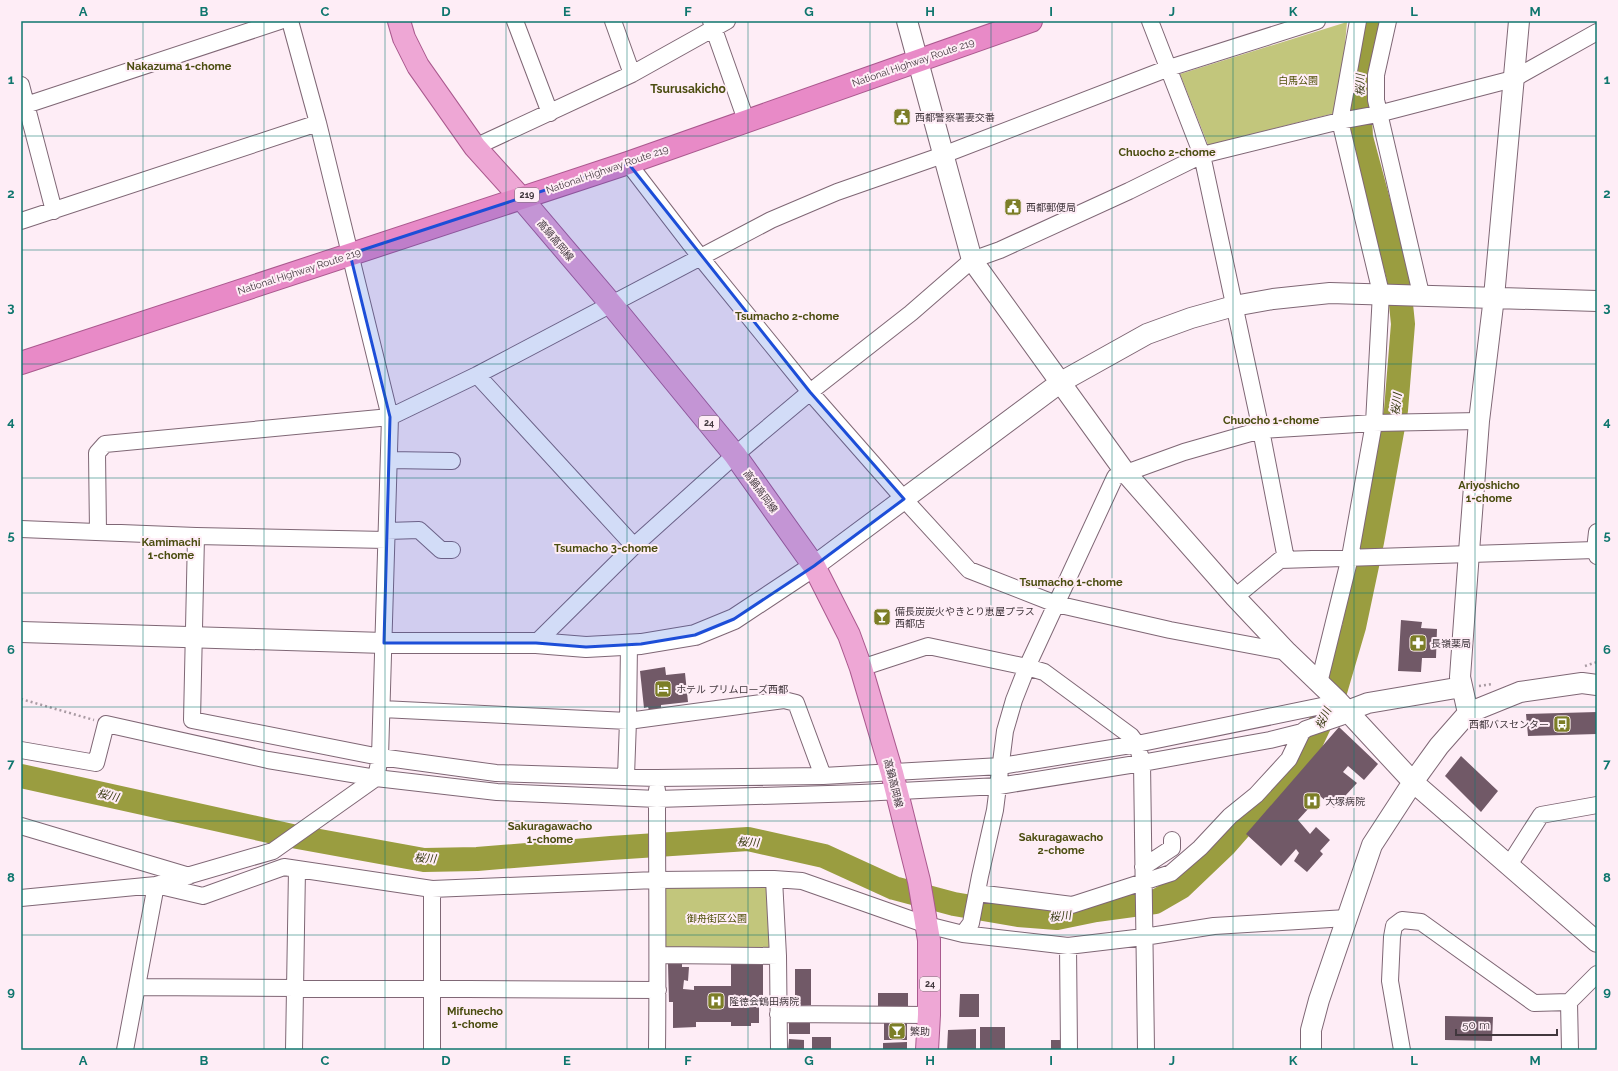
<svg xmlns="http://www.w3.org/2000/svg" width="1618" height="1071" font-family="Raleway,'Noto Sans JP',sans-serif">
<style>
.green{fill:#c2c67c}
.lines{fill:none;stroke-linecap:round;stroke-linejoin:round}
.river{stroke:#9a9d40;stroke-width:24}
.building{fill:#715967}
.minor-casing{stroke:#7f6775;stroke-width:18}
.tertiary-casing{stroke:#7f6775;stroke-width:22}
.primary-casing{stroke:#aa598e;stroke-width:24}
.trunk-casing{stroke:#aa598e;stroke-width:24}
.path{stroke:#a99ba3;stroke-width:2.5;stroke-dasharray:2 3;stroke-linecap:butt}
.minor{stroke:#fff;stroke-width:16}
.tertiary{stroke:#fff;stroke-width:20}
.primary{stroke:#eea7d5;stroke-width:22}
.trunk{stroke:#e88ac7;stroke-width:22}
.marked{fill:#1d4ed8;fill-opacity:0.2;stroke:#1d4ed8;stroke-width:3;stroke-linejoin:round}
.grid{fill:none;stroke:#0f766e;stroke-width:1;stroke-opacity:0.55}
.labels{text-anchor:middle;stroke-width:4;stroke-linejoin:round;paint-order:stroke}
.shield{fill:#feedf6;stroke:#7a6e74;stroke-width:1}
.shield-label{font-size:9px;font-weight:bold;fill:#41373d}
.street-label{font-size:10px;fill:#41373d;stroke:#feedf6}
.park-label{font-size:10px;fill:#50510a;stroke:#feedf6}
.poi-label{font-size:10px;fill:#41373d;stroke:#feedf6;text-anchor:start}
.neighbourhood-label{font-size:11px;font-weight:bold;fill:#4b4d10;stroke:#feedf6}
.water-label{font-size:11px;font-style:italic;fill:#383a12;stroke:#feedf6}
.quarter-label{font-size:12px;font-weight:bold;fill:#4b4d10;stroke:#feedf6}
.neatline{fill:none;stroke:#0f766e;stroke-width:1.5}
.grid-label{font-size:13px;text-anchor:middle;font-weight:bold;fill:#0f766e}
</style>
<rect width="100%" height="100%" fill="#feedf6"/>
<path class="green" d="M1347,22L1339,112L1208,145L1180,74Z
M769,885L770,949L666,950L665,887Z"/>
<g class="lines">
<path class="river" d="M21,776L292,836L424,860L477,859L611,848L748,839L824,856L894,888L954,904L1018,915L1057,918L1096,910L1155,902L1181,887L1225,845L1307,751L1335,692L1354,627L1372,542L1396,410L1403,324L1398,275L1361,137L1358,79L1368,21"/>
</g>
<path class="building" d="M1401,620L1422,622L1421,628L1437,629L1436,658H1422L1421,672L1398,671Z
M665,667L666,675L685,673L688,702L661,705V709L649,710L648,707L644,708L640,671Z
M1597,712V734L1528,736L1526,714Z
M1339,727L1378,764L1364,780L1348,766L1343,772L1357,783L1334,808L1320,796L1298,820L1310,834L1316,827L1330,840L1320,851L1323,854L1307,872L1294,861L1299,853L1296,849L1281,866L1246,834Z
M1461,756L1498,791L1481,812L1445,776Z
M731,963H763V995H759V1023H751V1026H731V1022H696V1027L673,1028V1002H669L668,964H682V967H689L688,981L684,980L683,989L694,990V986H731Z
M795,969H811V1005L795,1006Z
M878,993H908V1009H878Z
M960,994H979V1017H959Z
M1445,1016L1493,1017L1492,1041L1445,1040Z
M884,1021H907V1040H884Z
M789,1022H810V1034H789Z
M980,1027H1005V1050H980Z
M976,1029V1050H947L948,1030Z
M812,1037H831V1050H812Z
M789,1039L804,1040V1050H788Z
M1051,1040H1067V1050H1051Z
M907,1042V1050H883V1043Z"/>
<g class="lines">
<defs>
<path id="minor" d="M515,21L550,113
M613,21L632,74
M711,21L746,120
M1150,21L1202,155L1261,430L1286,559
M1388,21L1376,75V100L1421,294
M21,85L54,211
M26,105L280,21
M475,147L632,74L727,21
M628,163L701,258L810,392L904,499L969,570L1056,604L1170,630L1287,652
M21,221L318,123
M477,375L634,546
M389,460L452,461
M21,529L196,536L386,540
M98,531L97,453L105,444L390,417L477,375L771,220L837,192L943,155L1169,68L1317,21
M387,531L419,530L441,550H452
M1597,532L1595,550L1597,556
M196,536L192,720L380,757L496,773L657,778L823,776L1001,766L1137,744L1336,703L1341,704
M1235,597L1280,560L1595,550
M536,643L634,546L735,455L810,392L911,313L972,260L1000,250L1129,191L1202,155L1340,121L1378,114L1513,79L1597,32
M629,644L628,721L784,700L796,703L823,776
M861,668L928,646L1027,667L1044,672L1131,736L1137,744L1142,763L1146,1050
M1319,683L1350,557L1374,423L1381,293L1340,121L1358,21
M382,709L628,721L626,776
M21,750L96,763L106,724L268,760L376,778L497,792L657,799L861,793L999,786L1142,763L1270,740L1302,732
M657,790C657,876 658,963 657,1050
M21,826L189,876
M1509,865L1541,815L1597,805
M1143,867L1172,848V840
M774,879L778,956L779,1050
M156,885L203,896L284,867L432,889L656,880L774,879L802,881L927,925L963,934L1068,946L1144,937L1214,926L1347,918
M432,889V1050
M977,893L1072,905L1171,873L1200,848L1230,816L1256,795L1289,759L1302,732L1306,729L1341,717L1347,711
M21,898L156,885L273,851L376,778L380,757L390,417L318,123L290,21
M963,934L971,923L980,876L995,810L1005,731L1014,700L1027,667L1115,477L1184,452L1261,430L1374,423L1479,421
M1068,946L1069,1050
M659,955L778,956
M138,987L658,990
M1569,1002L1597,974
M778,1014L929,1015
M125,1050L156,885
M294,1050L297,869
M1402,1050L1390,981L1392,937L1394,926L1402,920L1421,922L1534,1003L1569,1002L1570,1050"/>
<path id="tertiary" d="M907,21L972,260L1125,472L1235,597L1287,652L1338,701L1413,782L1439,746L1468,713L1460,677L1469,552L1479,421L1494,297L1519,21
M21,632L384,643H536L586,647L641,644L695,635L734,619L814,566L1061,382L1147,334L1191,318L1234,306L1273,299L1330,293L1597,301
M1347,711L1368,703L1462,687
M1468,713L1520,692L1582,683L1597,685
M1311,1050V1030L1319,1000L1372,845L1413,782L1597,942"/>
<path id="primary" d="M399,21L404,38L418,66L475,147L521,198L612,305L735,455L814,566L849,635L861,668L892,773L919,881L929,940V1015L927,1050"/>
<path id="trunk" d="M21,363L628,163L1031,21"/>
</defs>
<use href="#minor" class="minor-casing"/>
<use href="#tertiary" class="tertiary-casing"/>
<use href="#primary" class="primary-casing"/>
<use href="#trunk" class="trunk-casing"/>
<path class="path" d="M1585,666L1597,662
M1479,686L1493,684
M21,699L94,720"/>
<use href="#minor" class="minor"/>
<use href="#tertiary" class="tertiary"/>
<use href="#primary" class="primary"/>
<use href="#trunk" class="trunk"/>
</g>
<path class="marked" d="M628,163L810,392L904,499L814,566L734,619L695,635L641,644L586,647L536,643H384L390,417L350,254Z"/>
<path class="grid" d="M143,21V1050M264,21V1050M385,21V1050M506,21V1050M627,21V1050M748,21V1050M870,21V1050M991,21V1050M1112,21V1050M1233,21V1050M1354,21V1050M1475,21V1050M21,136H1597M21,250H1597M21,364H1597M21,478H1597M21,593H1597M21,707H1597M21,821H1597M21,935H1597"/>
<defs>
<symbol id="civic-square" viewBox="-11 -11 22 22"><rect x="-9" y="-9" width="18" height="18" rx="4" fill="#7c7e27" stroke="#feedf6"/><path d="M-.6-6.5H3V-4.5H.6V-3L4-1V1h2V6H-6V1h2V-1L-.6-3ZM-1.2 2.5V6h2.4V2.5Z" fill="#fff"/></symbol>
<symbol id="bar-square" viewBox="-11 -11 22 22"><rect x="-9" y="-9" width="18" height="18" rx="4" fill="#7c7e27" stroke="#feedf6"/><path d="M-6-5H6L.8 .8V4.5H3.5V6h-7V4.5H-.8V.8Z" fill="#fff"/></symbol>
<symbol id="pharmacy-square" viewBox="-11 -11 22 22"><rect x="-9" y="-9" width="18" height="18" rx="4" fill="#7c7e27" stroke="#feedf6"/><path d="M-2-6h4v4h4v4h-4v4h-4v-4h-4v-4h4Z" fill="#fff"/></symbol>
<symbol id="hotel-square" viewBox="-11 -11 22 22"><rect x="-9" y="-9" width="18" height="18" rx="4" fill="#7c7e27" stroke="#feedf6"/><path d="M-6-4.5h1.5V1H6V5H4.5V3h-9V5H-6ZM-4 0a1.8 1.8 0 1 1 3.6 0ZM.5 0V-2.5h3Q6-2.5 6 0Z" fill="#fff"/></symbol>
<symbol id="bus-square" viewBox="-11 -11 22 22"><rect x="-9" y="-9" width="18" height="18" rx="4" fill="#7c7e27" stroke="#feedf6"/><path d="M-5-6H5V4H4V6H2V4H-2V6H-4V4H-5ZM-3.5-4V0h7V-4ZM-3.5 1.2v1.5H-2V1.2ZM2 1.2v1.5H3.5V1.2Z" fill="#fff"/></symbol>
<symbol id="hospital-square" viewBox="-11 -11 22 22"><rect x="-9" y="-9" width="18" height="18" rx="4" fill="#7c7e27" stroke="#feedf6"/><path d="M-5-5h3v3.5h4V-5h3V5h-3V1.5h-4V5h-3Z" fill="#fff"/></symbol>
</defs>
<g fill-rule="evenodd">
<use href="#civic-square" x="892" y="107" width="20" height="20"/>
<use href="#civic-square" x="1003" y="197" width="20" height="20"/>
<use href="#bar-square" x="872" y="607" width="20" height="20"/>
<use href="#pharmacy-square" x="1408" y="633" width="20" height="20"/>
<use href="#hotel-square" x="653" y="679" width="20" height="20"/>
<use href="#bus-square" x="1552" y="714" width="20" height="20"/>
<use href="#hospital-square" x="1302" y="791" width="20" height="20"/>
<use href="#hospital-square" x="706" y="991" width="20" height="20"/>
<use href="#bar-square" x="887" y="1021" width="20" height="20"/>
</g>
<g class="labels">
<g class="shield">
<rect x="515" y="188" width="24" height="14" rx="3"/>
<rect x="699" y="416" width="20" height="14" rx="3"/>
<rect x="920" y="977" width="20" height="14" rx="3"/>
</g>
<g class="shield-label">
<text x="527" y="198">219</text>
<text x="709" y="426">24</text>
<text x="930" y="987">24</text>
</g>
<g class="street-label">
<text transform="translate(913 62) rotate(-19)" y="4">National Highway Route 219</text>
<text transform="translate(607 169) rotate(-19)" y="4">National Highway Route 219</text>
<text transform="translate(556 240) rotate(50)" y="4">高鍋高岡線</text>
<text transform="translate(299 271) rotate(-18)" y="4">National Highway Route 219</text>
<text transform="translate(761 491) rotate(54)" y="4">高鍋高岡線</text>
<text transform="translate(894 783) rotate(76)" y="4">高鍋高岡線</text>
</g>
<g class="park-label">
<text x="1298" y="84">白馬公園</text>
<text x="717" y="922">御舟街区公園</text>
</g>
<g class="poi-label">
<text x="915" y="121">西都警察署妻交番</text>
<text x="1026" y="211">西都郵便局</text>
<text x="895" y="615">備長炭炭火やきとり恵屋プラス<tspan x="895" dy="12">西都店</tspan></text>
<text x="1431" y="647">長嶺薬局</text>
<text x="676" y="693">ホテル プリムローズ西都</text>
<text x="1549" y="728" text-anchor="end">西都バスセンター</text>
<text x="1325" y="805">大塚病院</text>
<text x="729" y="1005">隆徳会鶴田病院</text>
<text x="910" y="1035">繁助</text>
</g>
<g class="neighbourhood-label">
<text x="179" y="70">Nakazuma 1-chome</text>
<text x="1167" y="156">Chuocho 2-chome</text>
<text x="787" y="320">Tsumacho 2-chome</text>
<text x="1271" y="424">Chuocho 1-chome</text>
<text x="1489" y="489">Ariyoshicho<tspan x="1489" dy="13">1-chome</tspan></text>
<text x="171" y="546">Kamimachi<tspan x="171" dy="13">1-chome</tspan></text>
<text x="606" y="552">Tsumacho 3-chome</text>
<text x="1071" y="586">Tsumacho 1-chome</text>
<text x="550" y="830">Sakuragawacho<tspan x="550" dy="13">1-chome</tspan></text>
<text x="1061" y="841">Sakuragawacho<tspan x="1061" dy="13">2-chome</tspan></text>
<text x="475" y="1015">Mifunecho<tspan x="475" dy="13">1-chome</tspan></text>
</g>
<g class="water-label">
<text transform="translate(1360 85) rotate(-89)" y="4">桜川</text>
<text transform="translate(1396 404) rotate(-83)" y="4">桜川</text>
<text transform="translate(1323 718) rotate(-65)" y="4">桜川</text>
<text transform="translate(108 795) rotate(13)" y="4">桜川</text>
<text transform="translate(748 842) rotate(4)" y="4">桜川</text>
<text transform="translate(425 858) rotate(4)" y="4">桜川</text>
<text transform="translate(1060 916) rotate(-6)" y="4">桜川</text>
</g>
<g class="quarter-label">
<text x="688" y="93">Tsurusakicho</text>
</g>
</g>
<rect width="1618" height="1071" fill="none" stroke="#feedf6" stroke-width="44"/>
<path d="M1456 1029v6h101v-6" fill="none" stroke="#41373d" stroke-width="2"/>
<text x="1462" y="1029" font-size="12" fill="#41373d" stroke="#feedf6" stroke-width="3" paint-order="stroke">50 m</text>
<rect x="22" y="22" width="1574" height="1027" class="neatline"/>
<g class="grid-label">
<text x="83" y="16">A</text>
<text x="204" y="16">B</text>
<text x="325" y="16">C</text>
<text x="446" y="16">D</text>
<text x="567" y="16">E</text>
<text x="688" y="16">F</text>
<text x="809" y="16">G</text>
<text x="930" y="16">H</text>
<text x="1051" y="16">I</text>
<text x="1172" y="16">J</text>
<text x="1293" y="16">K</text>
<text x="1414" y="16">L</text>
<text x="1535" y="16">M</text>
<text x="11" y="84">1</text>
<text x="1607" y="84">1</text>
<text x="11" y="198">2</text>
<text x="1607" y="198">2</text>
<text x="11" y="312">3</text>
<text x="1607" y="312">3</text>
<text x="11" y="426">4</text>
<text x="1607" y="426">4</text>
<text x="11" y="540">5</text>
<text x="1607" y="540">5</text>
<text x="11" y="654">6</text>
<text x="1607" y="654">6</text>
<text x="11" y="768">7</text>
<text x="1607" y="768">7</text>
<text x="11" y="882">8</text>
<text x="1607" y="882">8</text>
<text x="11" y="996">9</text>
<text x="1607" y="996">9</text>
<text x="83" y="1065">A</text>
<text x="204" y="1065">B</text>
<text x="325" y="1065">C</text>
<text x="446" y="1065">D</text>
<text x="567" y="1065">E</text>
<text x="688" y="1065">F</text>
<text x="809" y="1065">G</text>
<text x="930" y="1065">H</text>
<text x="1051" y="1065">I</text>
<text x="1172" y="1065">J</text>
<text x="1293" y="1065">K</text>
<text x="1414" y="1065">L</text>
<text x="1535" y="1065">M</text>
</g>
</svg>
